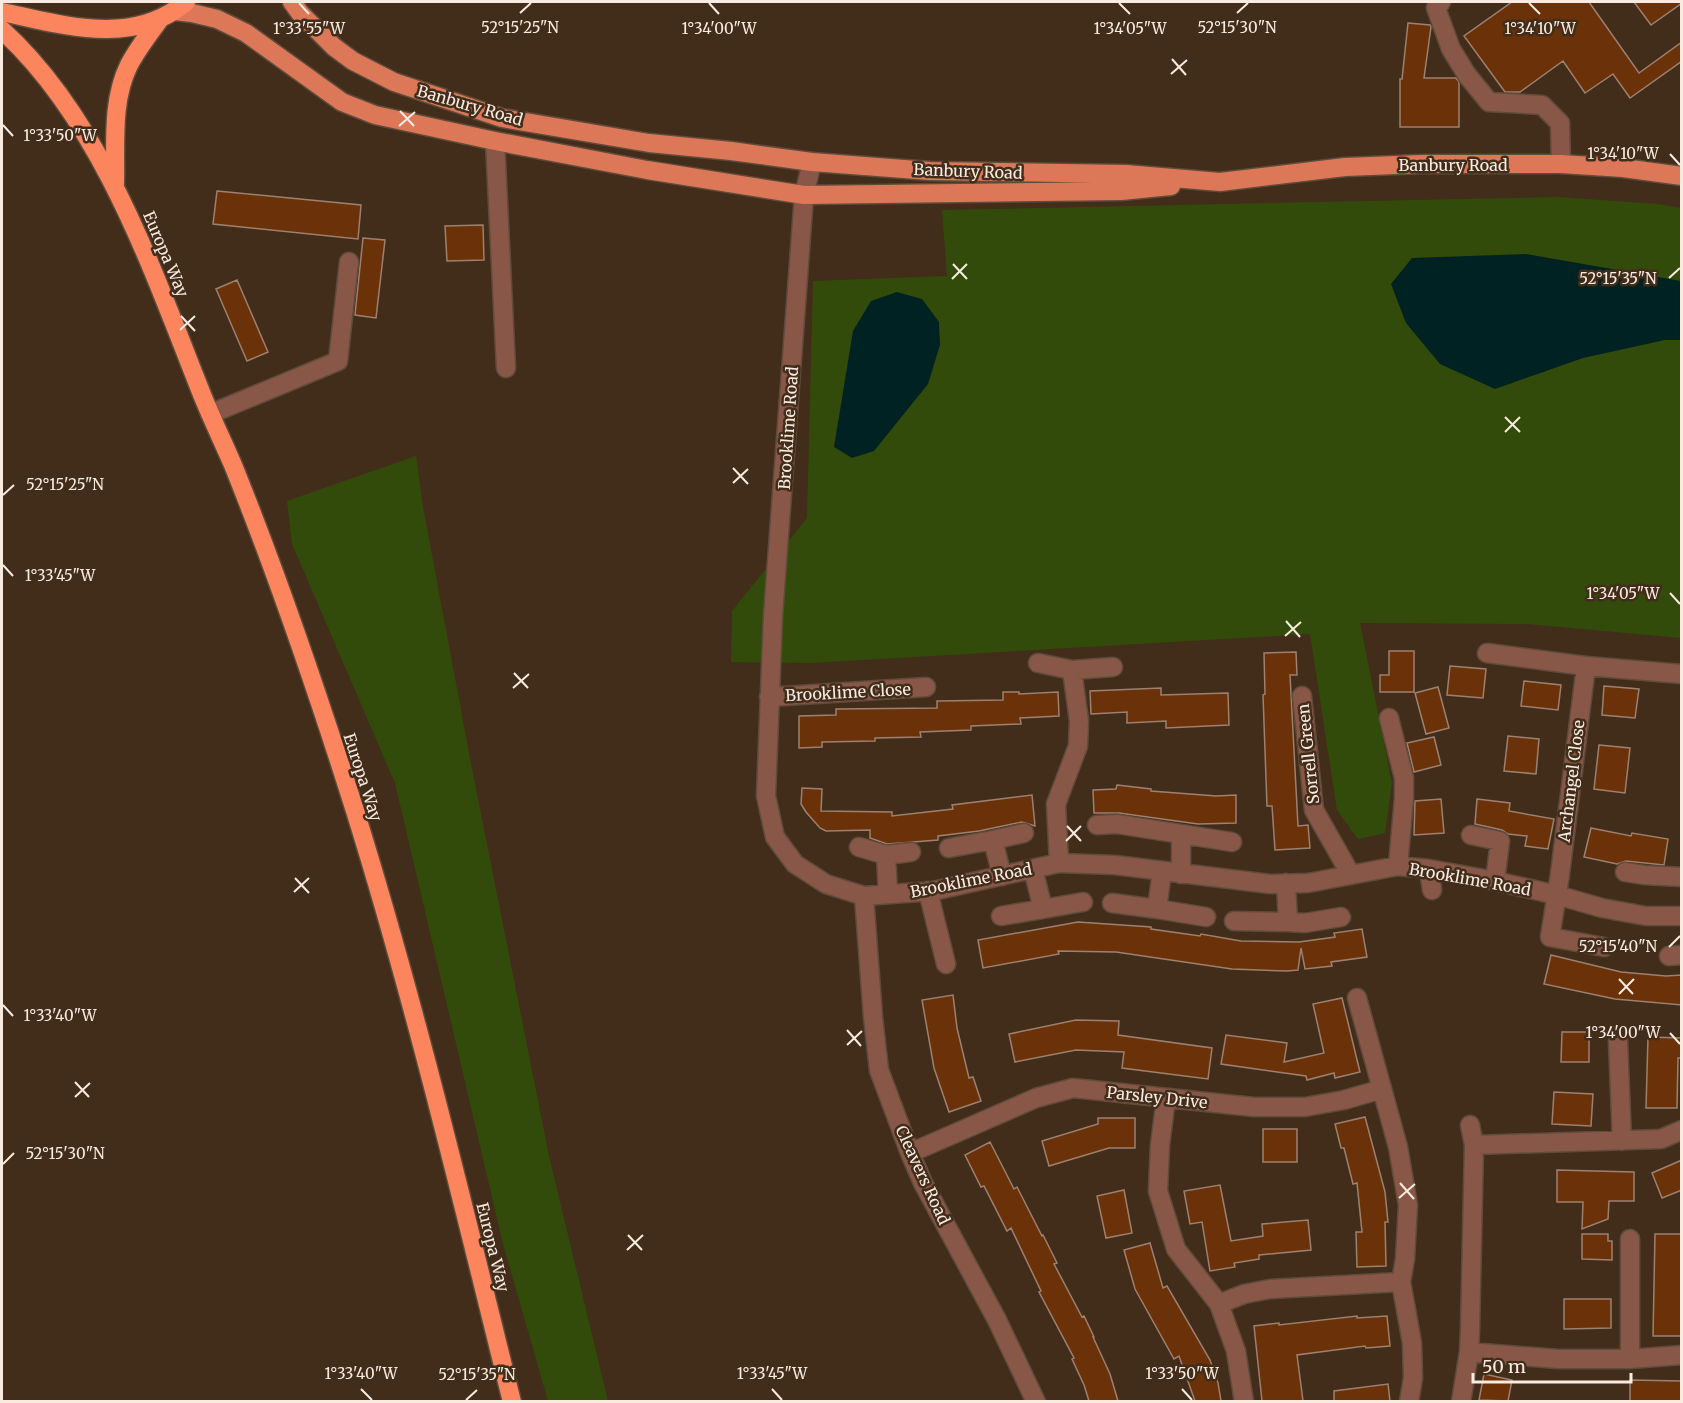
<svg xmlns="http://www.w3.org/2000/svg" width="1683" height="1403" font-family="Merriweather,serif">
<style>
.green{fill:#334b0a}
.water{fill:#012222}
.building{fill:#6b3109;stroke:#9d8070;stroke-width:1.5}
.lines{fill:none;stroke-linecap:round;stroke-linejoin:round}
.minor-casing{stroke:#5f4b3b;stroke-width:21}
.major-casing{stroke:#5f4b3b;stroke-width:21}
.highway-casing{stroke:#5f4b3b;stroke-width:21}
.minor{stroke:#885747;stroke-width:18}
.major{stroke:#dc7857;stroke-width:18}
.highway{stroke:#fc855d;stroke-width:18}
.ticks{fill:none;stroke:#f9ebe0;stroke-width:2}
.labels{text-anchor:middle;stroke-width:5;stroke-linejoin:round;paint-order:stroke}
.street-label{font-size:16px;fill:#f9ebe0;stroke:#422d1b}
.ticks-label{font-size:15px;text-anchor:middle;fill:#f9ebe0;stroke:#422d1b;stroke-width:5;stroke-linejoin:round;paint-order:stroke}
</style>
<rect width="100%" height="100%" fill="#422d1b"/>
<path class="green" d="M1557,197L1658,204L1681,208V638L1528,624L1360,623L1392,783L1385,833L1358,839L1337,810L1310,634L811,663L731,662L732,611L807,518L813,281L947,276L942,210Z
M416,456L423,507L472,769L549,1156L608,1401H548L503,1244L395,783L292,544L287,501Z"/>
<path class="water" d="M1526,254L1681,281V340H1665L1583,358L1495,389L1440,364L1406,323L1391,284L1412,258Z
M897,292L922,299L939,322L940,345L928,384L874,451L852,458L834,447L853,331L871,301Z"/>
<path class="building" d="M1512,2H1589L1639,73L1682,42V61L1630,98L1613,74L1585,93L1563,61L1520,92H1505L1464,36Z
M1634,2H1682V3L1651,25Z
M1408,23L1430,25L1431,27L1424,78H1456L1459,82V127H1400V79H1402Z
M217,191L361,205L358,239L213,224Z
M483,225L484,260L447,261L445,226Z
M363,238L385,240L376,318L355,315Z
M237,280L268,352L247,361L216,289Z
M1389,651H1414V692H1380V675H1389Z
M1296,652L1297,675H1290L1298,826L1308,825L1310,848L1275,850L1272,806H1267L1263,695L1265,694L1264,653Z
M1450,666L1486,669L1483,698L1447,695Z
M1524,681L1561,685L1558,710L1521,706Z
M1604,686L1639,689L1635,718L1602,715Z
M1438,687L1449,728L1426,734L1415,693Z
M1161,688V695L1228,693L1229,725L1166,728V721L1127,723V712L1091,714L1090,691Z
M1003,692H1019V694L1058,692L1059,716L1020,718L1021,724L971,726V730L920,732L921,737L875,738V741L822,742V747L799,748V716L836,715V709L937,708V701L1003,700Z
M1508,736L1539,739L1536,774L1504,771Z
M1434,737L1441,765L1414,772L1407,743Z
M1599,745L1630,748L1625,793L1594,789Z
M1117,785L1151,789V791L1216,796L1236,795V823L1198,824L1119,813H1094L1093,790L1116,789Z
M802,788L822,789L821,811L892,812V816L953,809L952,805L1032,795L1035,826L1022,822L979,831L938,836V840L887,844L870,838V830L826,831L820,828L806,812L801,804Z
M1441,799L1444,833L1414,835L1415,801Z
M1477,799L1510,803L1509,811L1554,819L1548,849L1525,846L1527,836L1508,834L1502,830L1475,824Z
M1591,828L1631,836L1632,833L1668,839L1664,865L1626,861L1617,864L1584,857Z
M1078,922L1151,927V929L1200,936L1201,934L1241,941L1299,942L1335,937L1334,933L1362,929L1367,957L1331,962L1332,966L1305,969L1301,948L1298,970L1287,971L1232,969L1116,952L1058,951L1059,954L983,968L978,940Z
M1551,955L1621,972L1666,976L1682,975V1005L1615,999L1544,984Z
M953,995L957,1028L969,1078L973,1077L981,1101L949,1112L934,1068L922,1000Z
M1342,998L1360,1072L1335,1078L1334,1073L1307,1080L1306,1076L1221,1064L1226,1035L1287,1043L1284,1062L1324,1053L1313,1004Z
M1076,1020L1119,1021L1118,1035L1212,1048L1208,1079L1122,1068L1124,1052L1076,1050L1015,1062L1009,1034Z
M1562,1032H1589V1062H1561Z
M1648,1037L1682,1038V1058H1678L1677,1108H1646Z
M1554,1092L1593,1094L1591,1126L1552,1124Z
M1365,1117L1385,1192L1388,1222H1385L1386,1266L1357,1267L1356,1232H1362L1357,1183L1353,1184L1344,1148H1341L1335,1124Z
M1098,1118H1135V1148H1109L1049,1166L1042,1141L1098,1124Z
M1263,1129H1297V1162H1263Z
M990,1142L1014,1189L1017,1187L1042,1236L1043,1235L1057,1263L1054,1264L1082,1317L1084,1316L1094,1337H1093L1110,1374L1118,1401H1089L1084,1385L1072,1359L1074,1358L1039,1292L1041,1291L1011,1228L1007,1231L984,1186L981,1187L965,1155Z
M1682,1160V1190L1662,1198L1652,1173Z
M1557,1170L1634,1172V1201H1609L1608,1219L1582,1229L1583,1202H1557Z
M1220,1185L1231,1241L1263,1236L1262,1224L1308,1220L1311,1250L1259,1255V1259L1234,1263L1235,1267L1210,1271L1202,1222L1190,1224L1184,1191Z
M1124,1190L1132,1233L1106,1238L1097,1196Z
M1582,1234H1608V1241H1612V1260L1582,1259Z
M1655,1234H1682V1336H1653Z
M1150,1243L1163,1288L1167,1286L1210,1360L1218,1383L1221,1401H1195L1179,1356L1174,1359L1135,1289L1124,1250Z
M1564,1299H1611V1328L1564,1329Z
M1357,1316V1318L1387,1316L1390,1346L1366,1348L1365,1346L1297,1355L1303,1401H1262L1254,1326L1279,1323V1325Z
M1484,1374L1512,1380L1508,1401L1479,1400Z
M1630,1380L1682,1381V1401H1630Z
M1388,1384L1390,1401H1334V1391Z"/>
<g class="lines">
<defs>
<path id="minor" d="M1441,2L1436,8L1451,49L1467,75L1489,102L1542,105L1560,123L1561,164
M495,141L506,368
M812,162L804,195L773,616L766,796L775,837L795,864L826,884L864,896L933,891L1059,863L1115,865L1270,884L1308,883L1398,866L1429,869L1495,881L1557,895L1602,908L1646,916H1682
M210,414L338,361L349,262
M1487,653L1586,666
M1038,663L1072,670
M1302,696L1314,810L1351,875
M769,697L926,687
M1389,718L1404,778V798L1398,866
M1097,825L1117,824L1181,834V874
M1181,834L1232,842
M1471,835L1500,841L1495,881
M859,847L886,855L888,894
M949,848L993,840
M886,855L911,852
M1059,863L1056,804L1078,746L1079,721L1072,670L1113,667
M1033,869L1043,909L1083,902
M1429,869L1432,890
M1162,871L1157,909L1206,917
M1625,872L1644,875L1682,877
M1002,876L993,840L1024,833
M1286,883L1288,922L1305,923L1341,917
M928,891L946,964
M864,896L873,1017L879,1070L910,1153L923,1183L997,1320L1036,1402
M1112,903L1157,909
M1001,916L1043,909
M1234,921L1288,922
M1604,947L1550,937L1560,874L1586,666L1682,674
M1669,956L1682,955
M1357,998L1398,1147L1408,1205L1405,1259L1401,1282L1412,1343L1413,1378L1409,1402
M1618,1041L1622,1141
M1166,1098L1160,1145L1158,1191L1176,1249L1219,1304L1236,1351L1244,1402
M1474,1145L1661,1139L1682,1130
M910,1153L1036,1098L1073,1088L1254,1107H1305L1344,1100L1382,1089
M1219,1304L1244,1294L1270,1289L1401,1282
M1469,1352L1558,1359H1630L1682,1355
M1630,1359V1239
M1461,1402L1469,1352L1470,1331L1474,1145L1470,1125"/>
<path id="major" d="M292,2L300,13L334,47L353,61L394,82L502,118L649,143L731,151L812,162L930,171L1126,174L1220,182L1345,167L1422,164H1561L1623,168L1682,176
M174,11L192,13L217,19L246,33L342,102L375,115L495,141L647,170L804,195L1121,191L1171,186"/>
<path id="highway" d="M2,12C64,25 132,47 186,2
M2,30C103,122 153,272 203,397C212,419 223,442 233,465C279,579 319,697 356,814C416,1007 463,1205 512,1402
M115,184C116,145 111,101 129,65C138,48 149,34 160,19"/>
</defs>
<use href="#minor" class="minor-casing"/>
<use href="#major" class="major-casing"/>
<use href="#highway" class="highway-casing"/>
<use href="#minor" class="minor"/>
<use href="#major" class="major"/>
<use href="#highway" class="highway"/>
</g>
<path class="ticks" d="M299,3L309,14M709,3L719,14M1119,3L1130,14M1529,3L1540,14M520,13L531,3M1237,13L1248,3M1172,59L1186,75M1171,74L1187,60M400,111L414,126M3,125L13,136M399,126L415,112M1670,154L1680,165M953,264L967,279M1669,278L1680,268M952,279L967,264M181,316L195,331M180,330L195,316M1505,417L1520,432M1505,432L1520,417M733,468L748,484M733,483L748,469M3,495L14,485M3,565L13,576M1670,593L1680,604M1286,621L1300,637M1285,636L1301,622M514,673L528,688M513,688L529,674M1067,826L1081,841M1066,841L1081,826M295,878L309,893M294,892L309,878M1669,947L1680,936M1619,979L1633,994M1619,994L1634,979M3,1005L13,1016M847,1030L861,1046M1670,1033L1680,1044M847,1045L862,1031M75,1082L89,1097M75,1097L90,1083M3,1164L14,1153M1400,1183L1414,1199M1399,1198L1415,1184M628,1235L642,1250M627,1250L643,1235M361,1389L372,1400M772,1389L782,1400M1182,1389L1192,1400M466,1400L477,1390"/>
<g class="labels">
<g class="street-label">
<text transform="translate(470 105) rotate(16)" y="6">Banbury Road</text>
<text x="1453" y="171">Banbury Road</text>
<text transform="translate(968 171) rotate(2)" y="6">Banbury Road</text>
<text transform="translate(166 254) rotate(67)" y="6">Europa Way</text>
<text transform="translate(788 428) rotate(-86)" y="6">Brooklime Road</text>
<text transform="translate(848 692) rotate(-3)" y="6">Brooklime Close</text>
<text transform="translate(1308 754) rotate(-96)" y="6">Sorrell Green</text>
<text transform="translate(363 777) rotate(72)" y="6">Europa Way</text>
<text transform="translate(1571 781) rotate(-83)" y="6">Archangel Close</text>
<text transform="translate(1470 879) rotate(10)" y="6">Brooklime Road</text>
<text transform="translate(971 880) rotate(-11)" y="6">Brooklime Road</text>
<text transform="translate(1157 1097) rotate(6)" y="6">Parsley Drive</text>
<text transform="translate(923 1175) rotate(65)" y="6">Cleavers Road</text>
<text transform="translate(493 1247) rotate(76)" y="6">Europa Way</text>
</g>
</g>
<g class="ticks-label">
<text x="520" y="33">52°15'25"N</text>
<text x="1237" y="33">52°15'30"N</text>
<text x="309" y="34">1°33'55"W</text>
<text x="719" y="34">1°34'00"W</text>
<text x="1130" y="34">1°34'05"W</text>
<text x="1540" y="34">1°34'10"W</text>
<text x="60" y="141">1°33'50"W</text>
<text x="1623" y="159">1°34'10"W</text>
<text x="1618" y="284">52°15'35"N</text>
<text x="65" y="490">52°15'25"N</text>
<text x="60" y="581">1°33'45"W</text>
<text x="1623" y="599">1°34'05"W</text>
<text x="1618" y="952">52°15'40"N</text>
<text x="60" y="1021">1°33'40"W</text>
<text x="1623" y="1038">1°34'00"W</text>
<text x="65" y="1159">52°15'30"N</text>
<text x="361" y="1379">1°33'40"W</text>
<text x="772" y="1379">1°33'45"W</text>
<text x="1182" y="1379">1°33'50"W</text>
<text x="477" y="1380">52°15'35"N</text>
</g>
<rect width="1683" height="1403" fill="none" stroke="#f9ebe0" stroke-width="6"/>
<path d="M1473 1373v9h158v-9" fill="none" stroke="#f9ebe0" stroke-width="3"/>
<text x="1482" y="1373" font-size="18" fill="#f9ebe0" stroke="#422d1b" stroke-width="4.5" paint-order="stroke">50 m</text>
</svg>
